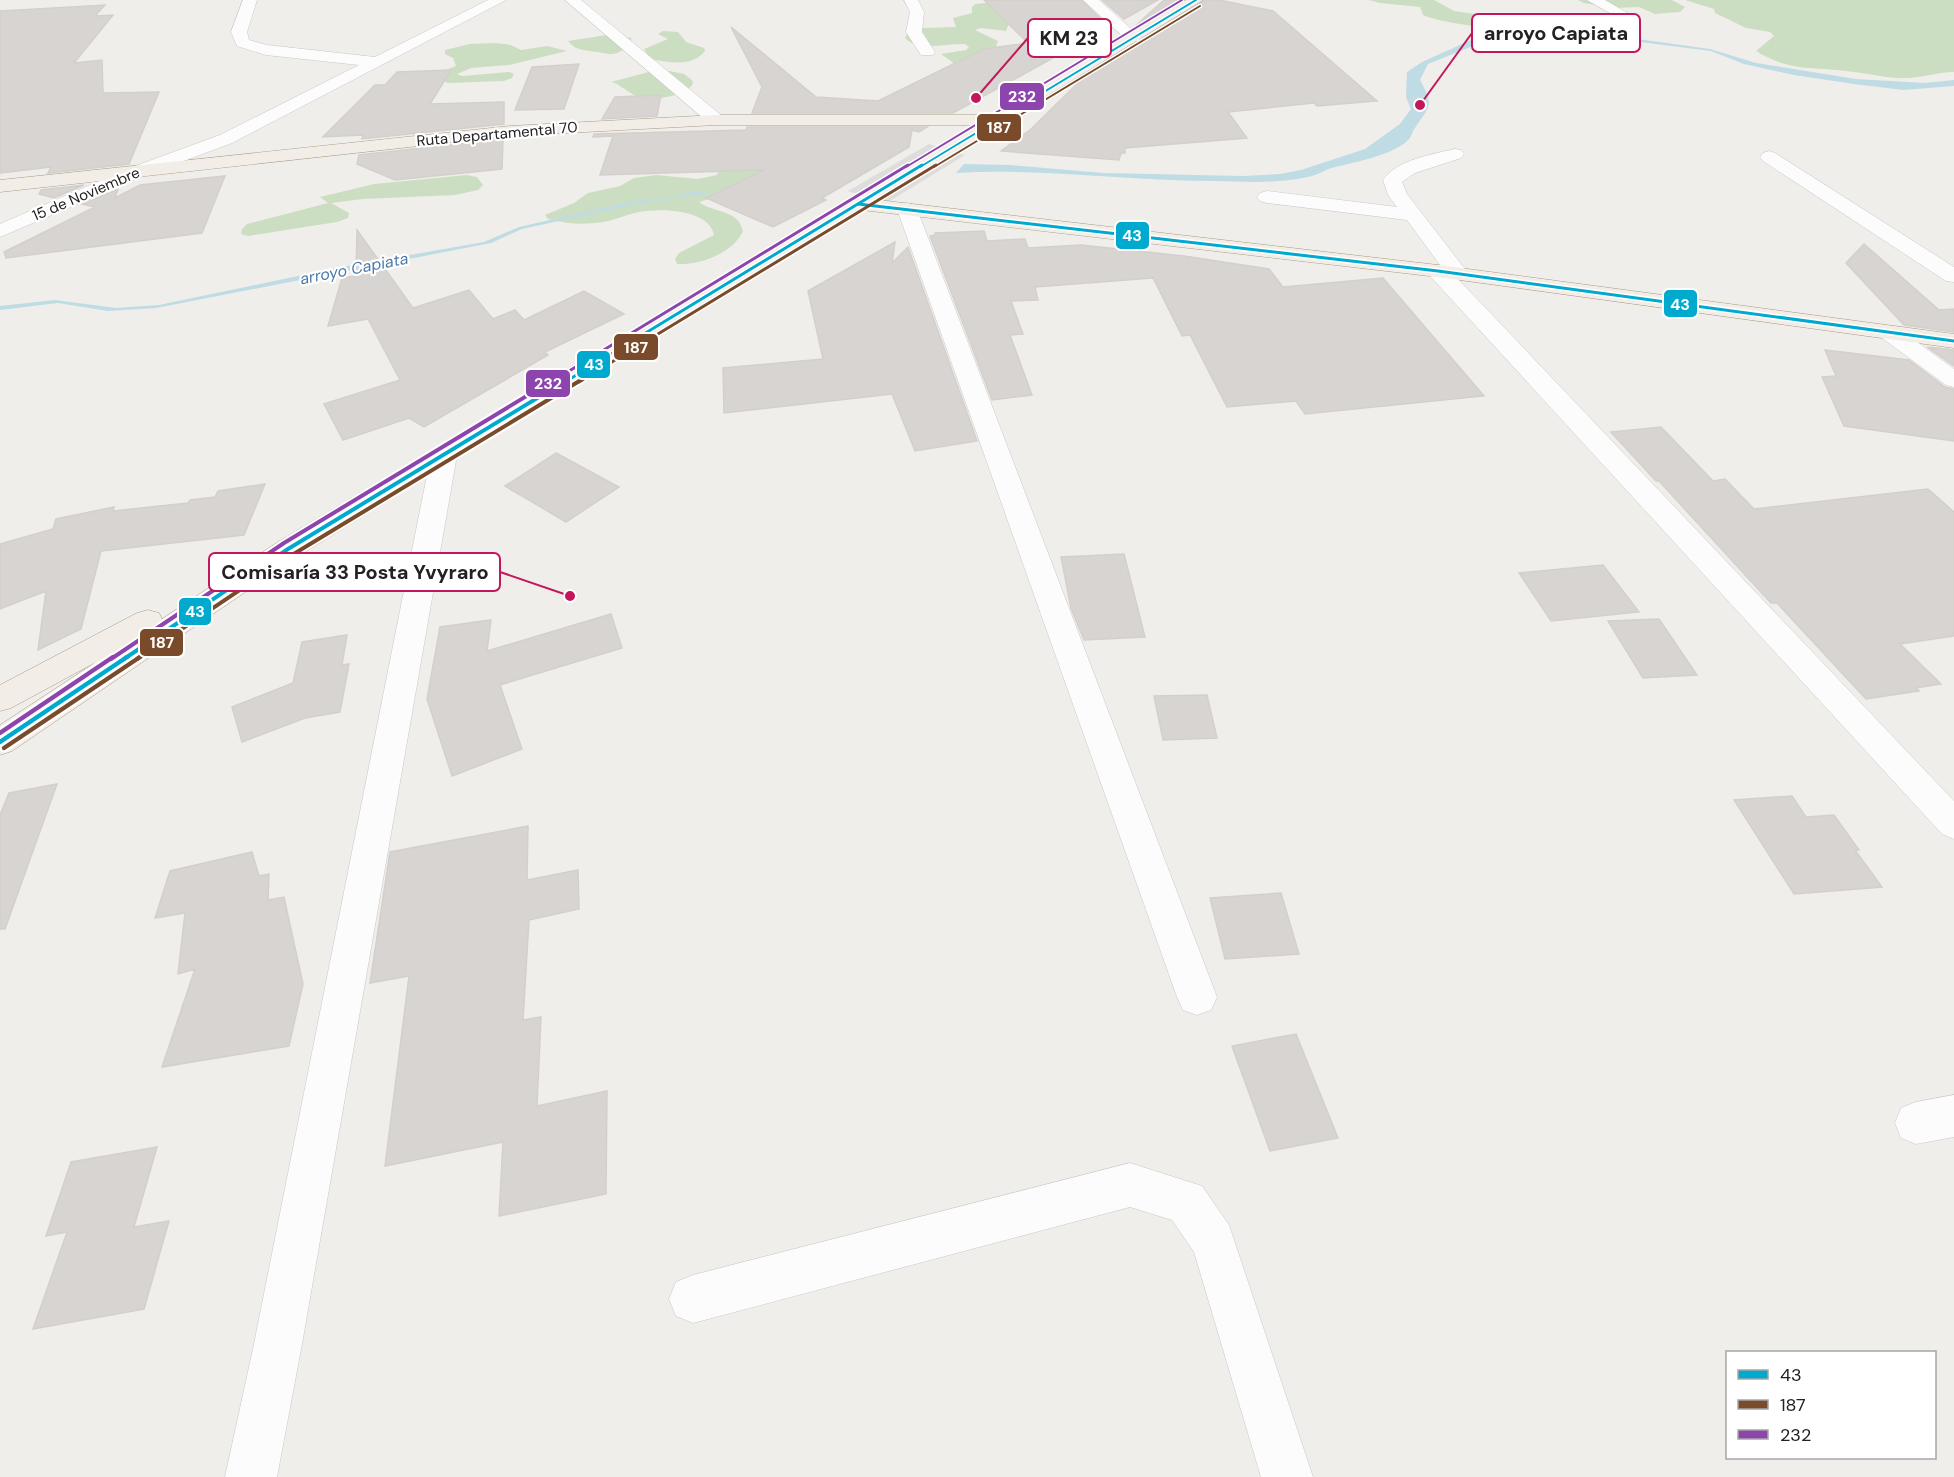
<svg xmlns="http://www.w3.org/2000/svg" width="1954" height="1477" font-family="'DM Sans',sans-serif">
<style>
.forest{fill:#cbdec1}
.water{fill:#bfdbe3}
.pier{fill:#dedddd}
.building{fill:#d7d4d2;stroke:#d3d0cc;stroke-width:1.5}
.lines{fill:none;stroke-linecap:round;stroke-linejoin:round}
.minor-casing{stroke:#c9c8c7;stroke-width:1}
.major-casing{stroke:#a79c86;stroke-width:1}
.minor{fill:#fdfcfc;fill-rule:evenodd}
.major{fill:#f3ede7;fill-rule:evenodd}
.bus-1-far3-casing{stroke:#fff;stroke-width:4.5}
.bus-1-far2-casing{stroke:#fff;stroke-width:6}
.bus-1-far1-casing{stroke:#fff;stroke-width:8}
.bus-1-casing{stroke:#fff;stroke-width:9}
.bus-2-far3-casing{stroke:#fff;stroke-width:4.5}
.bus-2-far2-casing{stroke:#fff;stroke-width:6}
.bus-2-far1-casing{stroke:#fff;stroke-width:8}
.bus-2-casing{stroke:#fff;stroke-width:9}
.bus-3-far3-casing{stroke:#fff;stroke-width:4.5}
.bus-3-far2-casing{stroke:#fff;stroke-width:6}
.bus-3-far1-casing{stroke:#fff;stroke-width:8}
.bus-3-casing{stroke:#fff;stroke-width:9}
.bus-1-far3{stroke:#00a9ce;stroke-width:2}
.bus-1-far2{stroke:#00a9ce;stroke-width:3}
.bus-1-far1{stroke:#00a9ce;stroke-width:4}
.bus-1{stroke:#00a9ce;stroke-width:4.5}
.bus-2-far3{stroke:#7a4b2a;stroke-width:2}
.bus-2-far2{stroke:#7a4b2a;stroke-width:3}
.bus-2-far1{stroke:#7a4b2a;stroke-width:4}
.bus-2{stroke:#7a4b2a;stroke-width:4.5}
.bus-3-far3{stroke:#8e44ad;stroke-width:2}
.bus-3-far2{stroke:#8e44ad;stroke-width:3}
.bus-3-far1{stroke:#8e44ad;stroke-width:4}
.bus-3{stroke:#8e44ad;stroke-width:4.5}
.labels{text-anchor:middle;stroke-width:4.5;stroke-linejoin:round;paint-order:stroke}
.far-street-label{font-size:15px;fill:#222;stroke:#fff}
.far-water-label{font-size:16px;font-style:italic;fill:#4a7aab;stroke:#fff}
.leader{fill:none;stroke:#c2185b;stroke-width:2}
.callout-dot{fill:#c2185b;stroke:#fff;stroke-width:2}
.callout{fill:#fff;stroke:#c2185b;stroke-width:2}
.callout-label{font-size:20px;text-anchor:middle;font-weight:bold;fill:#222}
.line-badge{stroke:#fff;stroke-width:2}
.badge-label{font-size:16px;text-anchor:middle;font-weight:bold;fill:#fff}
</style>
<rect width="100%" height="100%" fill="#f0eeeb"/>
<path class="forest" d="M1019,0L1006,31L981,28L975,30L998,41L994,51L955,64L941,54L966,50L969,47L965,44C947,43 918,52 905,38L908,32L922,28L956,27L953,18L972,13V7L975,4Z
M1369,0H1434L1454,11L1489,16L1519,25C1503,32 1440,23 1423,15L1420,7L1380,3Z
M1578,0H1672L1685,7L1680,12L1655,14L1639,7L1614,8L1584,3Z
M1685,0H1954V72C1939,72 1924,77 1908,78C1890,79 1872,74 1854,72C1815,66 1792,73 1756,51L1774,36L1770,32L1746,28L1715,13L1714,9Z
M663,31L678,32L686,42L704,48L705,51C692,68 668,62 650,59L644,49L668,39L658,34Z
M607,35L632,38C617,61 612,53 589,51C578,49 575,49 568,41Z
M496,43L511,45L521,50L547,46L567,51L509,65L471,68L457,74L462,76L509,72L514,74L512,78L504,81L448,83L443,81L441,72L456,66L453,58L445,54V50L470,44Z
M660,69L684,74L692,80L693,84C683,97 654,101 639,97C629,94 619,83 611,82Z
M780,165L723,195L699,202C713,213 738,209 743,231C733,254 699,265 677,264L675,259L679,253L714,235C709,209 660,208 639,212C627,214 616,220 603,222C583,225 567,224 548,219L545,215L574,203L588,193L620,186L634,178L656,175L698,179L717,175L719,170Z
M467,175L477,177L483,185L478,190L455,195L363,199L331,203L349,213L348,218L337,222L248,236L241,234L242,229L247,224L328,203L320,197L374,184Z"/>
<path class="water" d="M1528,33L1601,34L1710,49L1756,63L1856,79L1925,83L1954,80V86L1903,90L1854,84L1794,75L1744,64L1711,51L1585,35L1495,37L1428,64L1420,80C1435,107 1429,106 1415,128C1412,131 1412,137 1408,140C1392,156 1354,162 1332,168C1326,169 1321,173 1315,175C1285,184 1247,182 1215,181C1129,181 1043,168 956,173L964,164L1009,165L1103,173L1243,176L1280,174L1301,170L1365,149L1400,124L1411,109L1406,97L1407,72L1422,62L1480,36Z
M698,191H710L708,193L636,204L545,224L522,229L491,243L156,308L108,311L58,303L0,310V306L55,300L116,308L159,305L336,268L484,242L519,227L635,201L674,197Z"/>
<path class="pier" d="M929,144L965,155L885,204L848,191Z"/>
<path class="building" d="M984,0H1081L1109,27L953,113H752L762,87L731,27L816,97L878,101L984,49L1028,43Z
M1102,0H1158L1124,19Z
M1164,0H1182L1134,28L1145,17Z
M1205,0H1219L1273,11L1377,101L1317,106L1314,103L1228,112L1247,138L1125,148V153H1121L1119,160L1001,151L1030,130L1087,74Z
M105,5L95,16L113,15L74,63L102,60L103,93L159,92L129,164L48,173L51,167L0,173V11Z
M579,64L564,109L515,110L532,67Z
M451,70L430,104L504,102V124L362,139L363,135L323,137L375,85H385L397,72Z
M661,95L657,116L602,119L615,97Z
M747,127H927L919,132L912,130L909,147L822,198L826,200L773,227L706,198L764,170L600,175L613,136L593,137L594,134L746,130Z
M503,139L502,169L395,180L357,164L359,155Z
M225,176L202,233L6,258L4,252L95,207L82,204L118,189L115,198L140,185Z
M84,185L54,198L39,194L41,190Z
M357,230L413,308L469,290L493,319L515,310L524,320L584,291L624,314L545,352L548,355L424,427L409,418L343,440L324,404L400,380L368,319L328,326L342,278L356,276Z
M984,231L987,241L1025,239L1028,248L1081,245L1184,256L1269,269L1283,287L1383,278L1484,396L1305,414L1296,401L1227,407L1190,335L1182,336L1153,278L1035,287L1038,300L1011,301L1023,334L1010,335L1032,395L992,400L930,236L935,235V233Z
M895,242L892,263L908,247L977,441L915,451L892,394L724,413L723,368L823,359L808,291Z
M1864,244L1939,310L1954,309V332L1904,325L1846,263Z
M1927,347L1954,350V366Z
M1825,350L1909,360L1945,387L1954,389V441L1844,426L1822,377L1836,376Z
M1661,427L1713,481L1725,479L1754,509L1928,489L1954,512V636L1900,644L1941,684L1916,688L1919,691L1866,699L1777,603H1771L1659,481H1656L1611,432Z
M556,453L619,487L566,522L505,486Z
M265,484L244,535L101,551L81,629L38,650L46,591L0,609V544L53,529L56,519L114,507L113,511L188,503L190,500L215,497L218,491Z
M1124,554L1145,637L1084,640L1071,608L1061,557Z
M1603,565L1639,612L1551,621L1519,573Z
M611,614L622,648L500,685L522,749L452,776L427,699L440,627L491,620L487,651Z
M1659,619L1697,675L1643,678L1608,621Z
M347,635L342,665L349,664L340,712L305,718L242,742L232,707L293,683L302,642Z
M1207,695L1217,738L1163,740L1154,696Z
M57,784L5,929H0V815L9,793Z
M1792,796L1806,817L1834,815L1859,850H1855L1882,887L1794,894L1734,800Z
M528,826L527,880L578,870L579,909L529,920L523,1020L541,1017L537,1106L607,1091L606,1194L499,1216L503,1142L385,1166L409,976L370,983L390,852Z
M252,852L259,876L269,874L268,900L284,897L303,984L289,1046L162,1067L195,969L178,974L185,913L155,918L170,871Z
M1281,893L1299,954L1225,959L1210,898Z
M1296,1034L1338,1138L1270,1151L1232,1046Z
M157,1147L134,1227L169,1221L144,1309L33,1329L67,1232L46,1236L71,1162Z"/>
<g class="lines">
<defs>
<path id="minor" d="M243,0H257L247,32L249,40L267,45L375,57L488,0H506L232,143L141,177L0,237V224L127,169L220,135L359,65L266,55L237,46L231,32Z
M565,0H581L722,116L725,120L722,124H710Z
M904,0H918L924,12L922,32L935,52L933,55H921L906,32L910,12Z
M1083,0H1099L1138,35L1141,38L1138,41H1128Z
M1587,0H1605L1629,14L1622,18L1617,17Z
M1455,149L1461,150L1464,154L1461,158L1415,173L1402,182L1407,194L1468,273L1465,278L1458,279L1954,801V839L1942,834L1430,276L1427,271L1430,266L1440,265L1407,220L1267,203L1260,201L1257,197L1260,193L1267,191L1397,207L1388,195L1383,180C1396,160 1433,154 1455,149Z
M1769,151L1775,153L1954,267V282L1946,281L1763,161L1760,157L1763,153Z
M907,203L914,205L917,209L1217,997L1211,1010L1197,1015L1183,1010L1177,997L897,209L900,205Z
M1890,326L1898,328L1954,369V387L1946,385L1882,338L1879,333L1882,328Z
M444,447L453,449L457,455L302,1344L277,1477H225L254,1344L431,455L435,449Z
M1954,1095V1137L1916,1144L1901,1138L1895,1123L1901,1108L1916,1102Z
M1130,1163L1202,1186L1229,1225L1313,1477H1261L1194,1252L1172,1220L1130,1207L693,1323L676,1316L669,1299L676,1282L693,1275Z"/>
<path id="major" d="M1186,0H1203L878,200L1438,265L1954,334V348L1438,277L862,210L298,556L12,751L0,755V725L96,662L11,708L0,711V685L137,613L148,610L159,613L162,619L278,542L976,125H716L510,136L0,192V180L510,126L716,115H994Z"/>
</defs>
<use href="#minor" class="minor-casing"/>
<use href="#major" class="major-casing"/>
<use href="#minor" class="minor"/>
<use href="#major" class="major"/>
<defs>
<path id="bus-1-far3" d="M920,167L1196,0"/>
<path id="bus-1-far2" d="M858,204L1438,271L1954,341
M565,382L922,165"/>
<path id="bus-1-far1" d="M124,659L288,549L567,380"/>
<path id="bus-1" d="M0,742L127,657"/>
<path id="bus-2-far3" d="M934,167L1200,6"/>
<path id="bus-2-far2" d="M579,382L936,165"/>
<path id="bus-2-far1" d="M137,659L292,555L581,380"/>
<path id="bus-2" d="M4,748L140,657"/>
<path id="bus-3-far3" d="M906,167L1182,0"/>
<path id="bus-3-far2" d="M551,382L908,165"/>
<path id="bus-3-far1" d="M111,659L284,543L553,380"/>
<path id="bus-3" d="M0,733L113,657"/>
</defs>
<use href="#bus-1-far3" class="bus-1-far3-casing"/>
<use href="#bus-1-far2" class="bus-1-far2-casing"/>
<use href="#bus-1-far1" class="bus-1-far1-casing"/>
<use href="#bus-1" class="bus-1-casing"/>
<use href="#bus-2-far3" class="bus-2-far3-casing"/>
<use href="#bus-2-far2" class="bus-2-far2-casing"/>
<use href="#bus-2-far1" class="bus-2-far1-casing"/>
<use href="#bus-2" class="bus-2-casing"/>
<use href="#bus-3-far3" class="bus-3-far3-casing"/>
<use href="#bus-3-far2" class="bus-3-far2-casing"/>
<use href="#bus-3-far1" class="bus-3-far1-casing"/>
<use href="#bus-3" class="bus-3-casing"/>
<use href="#bus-1-far3" class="bus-1-far3"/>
<use href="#bus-1-far2" class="bus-1-far2"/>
<use href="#bus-1-far1" class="bus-1-far1"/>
<use href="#bus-1" class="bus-1"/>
<use href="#bus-2-far3" class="bus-2-far3"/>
<use href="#bus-2-far2" class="bus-2-far2"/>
<use href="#bus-2-far1" class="bus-2-far1"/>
<use href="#bus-2" class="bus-2"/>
<use href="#bus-3-far3" class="bus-3-far3"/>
<use href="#bus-3-far2" class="bus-3-far2"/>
<use href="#bus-3-far1" class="bus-3-far1"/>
<use href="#bus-3" class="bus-3"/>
</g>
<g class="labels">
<g class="far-street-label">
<text transform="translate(497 134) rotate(-5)" y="5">Ruta Departamental 70</text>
<text transform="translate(86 194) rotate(-23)" y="5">15 de Noviembre</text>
</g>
<g class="far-water-label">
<text transform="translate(354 268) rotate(-11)" y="6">arroyo Capiata</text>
</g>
</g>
<path class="leader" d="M1420 105L1472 33M976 98L1028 38M570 596L500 572"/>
<g class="callout-dot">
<circle cx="1420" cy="105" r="6"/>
<circle cx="976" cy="98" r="6"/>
<circle cx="570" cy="596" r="6"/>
</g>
<g class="callout">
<rect x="1472" y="14" width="168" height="38" rx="6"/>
<rect x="1028" y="19" width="83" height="38" rx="6"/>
<rect x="209" y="553" width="291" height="38" rx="6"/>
</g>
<g class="callout-label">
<text x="1556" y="40">arroyo Capiata</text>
<text x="1069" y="45">KM 23</text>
<text x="355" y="579">Comisaría 33 Posta Yvyraro</text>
</g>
<g class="line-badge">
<rect x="999" y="82" width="46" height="29" rx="6" fill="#8e44ad"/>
<rect x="976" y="113" width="46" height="29" rx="6" fill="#7a4b2a"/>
<rect x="1115" y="221" width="35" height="29" rx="6" fill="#00a9ce"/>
<rect x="1663" y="289" width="35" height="29" rx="6" fill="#00a9ce"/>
<rect x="613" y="333" width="46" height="28" rx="6" fill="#7a4b2a"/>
<rect x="576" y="350" width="35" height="29" rx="6" fill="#00a9ce"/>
<rect x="525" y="369" width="46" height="29" rx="6" fill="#8e44ad"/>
<rect x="178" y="597" width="34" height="29" rx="6" fill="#00a9ce"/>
<rect x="139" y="628" width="45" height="29" rx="6" fill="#7a4b2a"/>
</g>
<g class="badge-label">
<text x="1022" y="102">232</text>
<text x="999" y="133">187</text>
<text x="1132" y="241">43</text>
<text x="1680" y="310">43</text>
<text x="636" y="353">187</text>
<text x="594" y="370">43</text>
<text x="548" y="389">232</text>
<text x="195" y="617">43</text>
<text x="162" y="648">187</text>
</g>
<rect x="1726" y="1351" width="210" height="108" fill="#ffffff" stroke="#a7a7a7" stroke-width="1.5"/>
<rect x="1738" y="1370" width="30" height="9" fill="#00a9ce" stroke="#a7a7a7" stroke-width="1.5"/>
<text x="1780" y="1381" font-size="18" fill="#222222">43</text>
<rect x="1738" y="1400" width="30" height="9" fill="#7a4b2a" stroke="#a7a7a7" stroke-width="1.5"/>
<text x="1780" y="1411" font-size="18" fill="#222222">187</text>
<rect x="1738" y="1430" width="30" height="9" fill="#8e44ad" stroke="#a7a7a7" stroke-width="1.5"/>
<text x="1780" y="1441" font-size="18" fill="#222222">232</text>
</svg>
